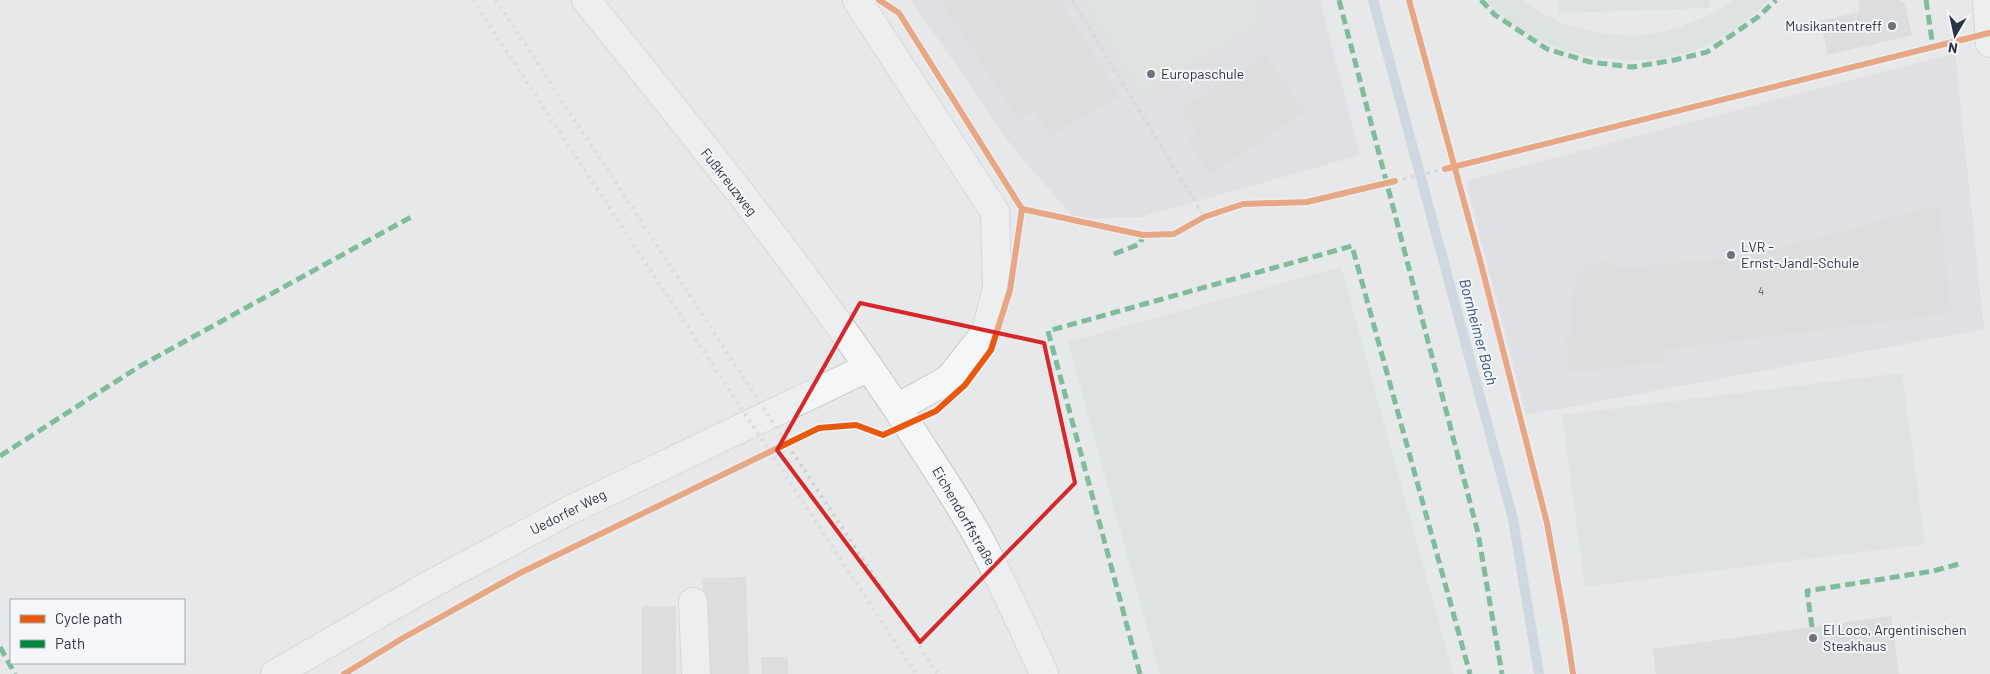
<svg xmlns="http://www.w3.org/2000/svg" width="1990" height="674" font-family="Barlow,sans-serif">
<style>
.built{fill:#d4d7dd}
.green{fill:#d6ded6}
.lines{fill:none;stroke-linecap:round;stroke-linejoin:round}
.stream{stroke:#b4c4d5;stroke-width:10}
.building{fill:#ced0d3}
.minor-casing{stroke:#c4c6c8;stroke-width:30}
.path{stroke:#c5c6ca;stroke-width:3;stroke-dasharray:4 4;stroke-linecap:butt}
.minor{stroke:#f5f6f7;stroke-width:28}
.rail{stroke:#cecfd2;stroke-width:4;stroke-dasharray:2.5 5;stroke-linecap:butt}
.quiet{stroke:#00873e;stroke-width:5;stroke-dasharray:10 5;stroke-linecap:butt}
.cycleway-casing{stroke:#f4f6f9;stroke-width:9}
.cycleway{stroke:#e8590c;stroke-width:6}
.marked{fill:none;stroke:#d62828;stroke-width:4;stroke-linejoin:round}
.poi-dot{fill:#6c737f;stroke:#f4f6f9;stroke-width:2}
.labels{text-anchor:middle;stroke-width:4;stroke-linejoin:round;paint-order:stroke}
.number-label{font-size:11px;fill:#545c69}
.poi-label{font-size:14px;fill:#2b3445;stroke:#f4f6f9;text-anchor:start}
.street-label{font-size:14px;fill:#2b3445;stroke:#f4f6f9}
.water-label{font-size:15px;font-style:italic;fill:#34527a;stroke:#f4f6f9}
</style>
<rect width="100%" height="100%" fill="#e6e8ea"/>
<path class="built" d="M911,0H1320L1360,155L1141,217L1075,219L1014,149Z
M1955,53L1984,329L1526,415L1466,181Z"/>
<path class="green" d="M1093,0H1251L1263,19L1143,93L1087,4Z
M1486,0H1522L1536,10L1564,24L1598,33L1632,36L1664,32L1682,26L1711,14L1733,0H1769C1750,20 1726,38 1700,48C1633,74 1534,57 1486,0Z
M1558,0H1710V8L1559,13Z
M1341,267L1453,674H1160L1068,342Z
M1902,373L1925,544L1585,587L1562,415Z"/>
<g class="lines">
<path class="stream" d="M1373,0L1513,519L1539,674"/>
</g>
<path class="building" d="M940,0H1060L1120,96L1050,136L1034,110L1020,121Z
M1859,0H1900L1901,3L1904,2L1912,35L1828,55L1820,21L1859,12Z
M1266,54L1305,112L1210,175L1187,140L1197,133L1181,110Z
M1939,205L1951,313L1665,350V361L1570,373L1565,335L1572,334L1571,300L1578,274L1591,263L1606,262L1617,268L1748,257Z
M746,577L749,674H705L702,578Z
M642,606H676V674H642Z
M1891,616L1899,674H1656L1653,649Z
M761,657H788V674H762Z"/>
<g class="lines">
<defs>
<path id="minor" d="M586,0C697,137 809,275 906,422C931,461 958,500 980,540C1003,584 1024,629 1044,674
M857,0L995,212L997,288L986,332L949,379L897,408
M1987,0L1990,43
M693,602L696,674
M275,674L422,589L568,511L869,367"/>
</defs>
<use href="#minor" class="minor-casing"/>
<path class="path" d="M1072,0L1204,217
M1395,181L1445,169"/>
<use href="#minor" class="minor"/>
<path class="rail" d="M473,0L916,674
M496,0L938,674"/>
<path class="quiet" d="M1339,0L1478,533L1502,674
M1481,0L1495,15L1547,49L1590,62L1632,67L1675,60L1707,52L1758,17L1776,0
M1926,0L1933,47
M1114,254L1140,244L1143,235
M0,456L140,366L411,217
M1812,627L1807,591L1933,571L1963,563
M0,647L15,674
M1140,674L1048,331L1352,246L1470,674"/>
<defs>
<path id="cycleway" d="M1409,0L1481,264L1547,523L1566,627L1573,674
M1445,169L1989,33
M1022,209L1143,235L1174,234L1204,217L1243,204L1307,202L1395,181
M344,674L403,638L520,573L819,428L856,425L883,435L936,411L965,385L991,350L1010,290L1022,209L899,13L879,0"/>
</defs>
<use href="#cycleway" class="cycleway-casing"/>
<use href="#cycleway" class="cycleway"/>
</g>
<path d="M0 0H1990V674H0ZM860,303L1044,343L1075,483L920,642L777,450Z" fill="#e6e8ea" fill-opacity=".55" fill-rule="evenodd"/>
<path class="marked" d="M860,303L1044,343L1075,483L920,642L777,450Z"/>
<g class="poi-dot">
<circle cx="1892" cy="26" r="5"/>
<circle cx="1151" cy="74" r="5"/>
<circle cx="1731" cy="255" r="5"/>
<circle cx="1813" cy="638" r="5"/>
</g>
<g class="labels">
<g class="number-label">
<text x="1761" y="295">4</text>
</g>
<g class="poi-label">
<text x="1882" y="31" text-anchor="end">Musikantentreff</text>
<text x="1161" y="79">Europaschule</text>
<text x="1741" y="252">LVR -<tspan x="1741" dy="16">Ernst-Jandl-Schule</tspan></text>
<text x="1823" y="635">El Loco, Argentinischen<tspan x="1823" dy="16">Steakhaus</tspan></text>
</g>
<g class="street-label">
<text transform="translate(729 182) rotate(52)" y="5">Fußkreuzweg</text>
<text transform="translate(568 512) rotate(-27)" y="5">Uedorfer Weg</text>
<text transform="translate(964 516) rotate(60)" y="5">Eichendorffstraße</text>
</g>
<g class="water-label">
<text transform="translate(1478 332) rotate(75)" y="5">Bornheimer Bach</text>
</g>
</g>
<rect x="10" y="599" width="175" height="65" fill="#f4f6f9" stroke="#a4a8b1"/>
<rect x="20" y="615" width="25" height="8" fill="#e8590c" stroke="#a4a8b1"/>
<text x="55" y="624" font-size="15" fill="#2b3445">Cycle path</text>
<rect x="20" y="640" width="25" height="8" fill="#00873e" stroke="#a4a8b1"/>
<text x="55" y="649" font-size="15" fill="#2b3445">Path</text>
<g transform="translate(1955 35) rotate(189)" stroke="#f4f6f9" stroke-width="4" paint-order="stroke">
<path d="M0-4L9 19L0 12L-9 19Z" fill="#2b3445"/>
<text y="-8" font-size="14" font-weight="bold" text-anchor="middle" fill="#2b3445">N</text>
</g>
</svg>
